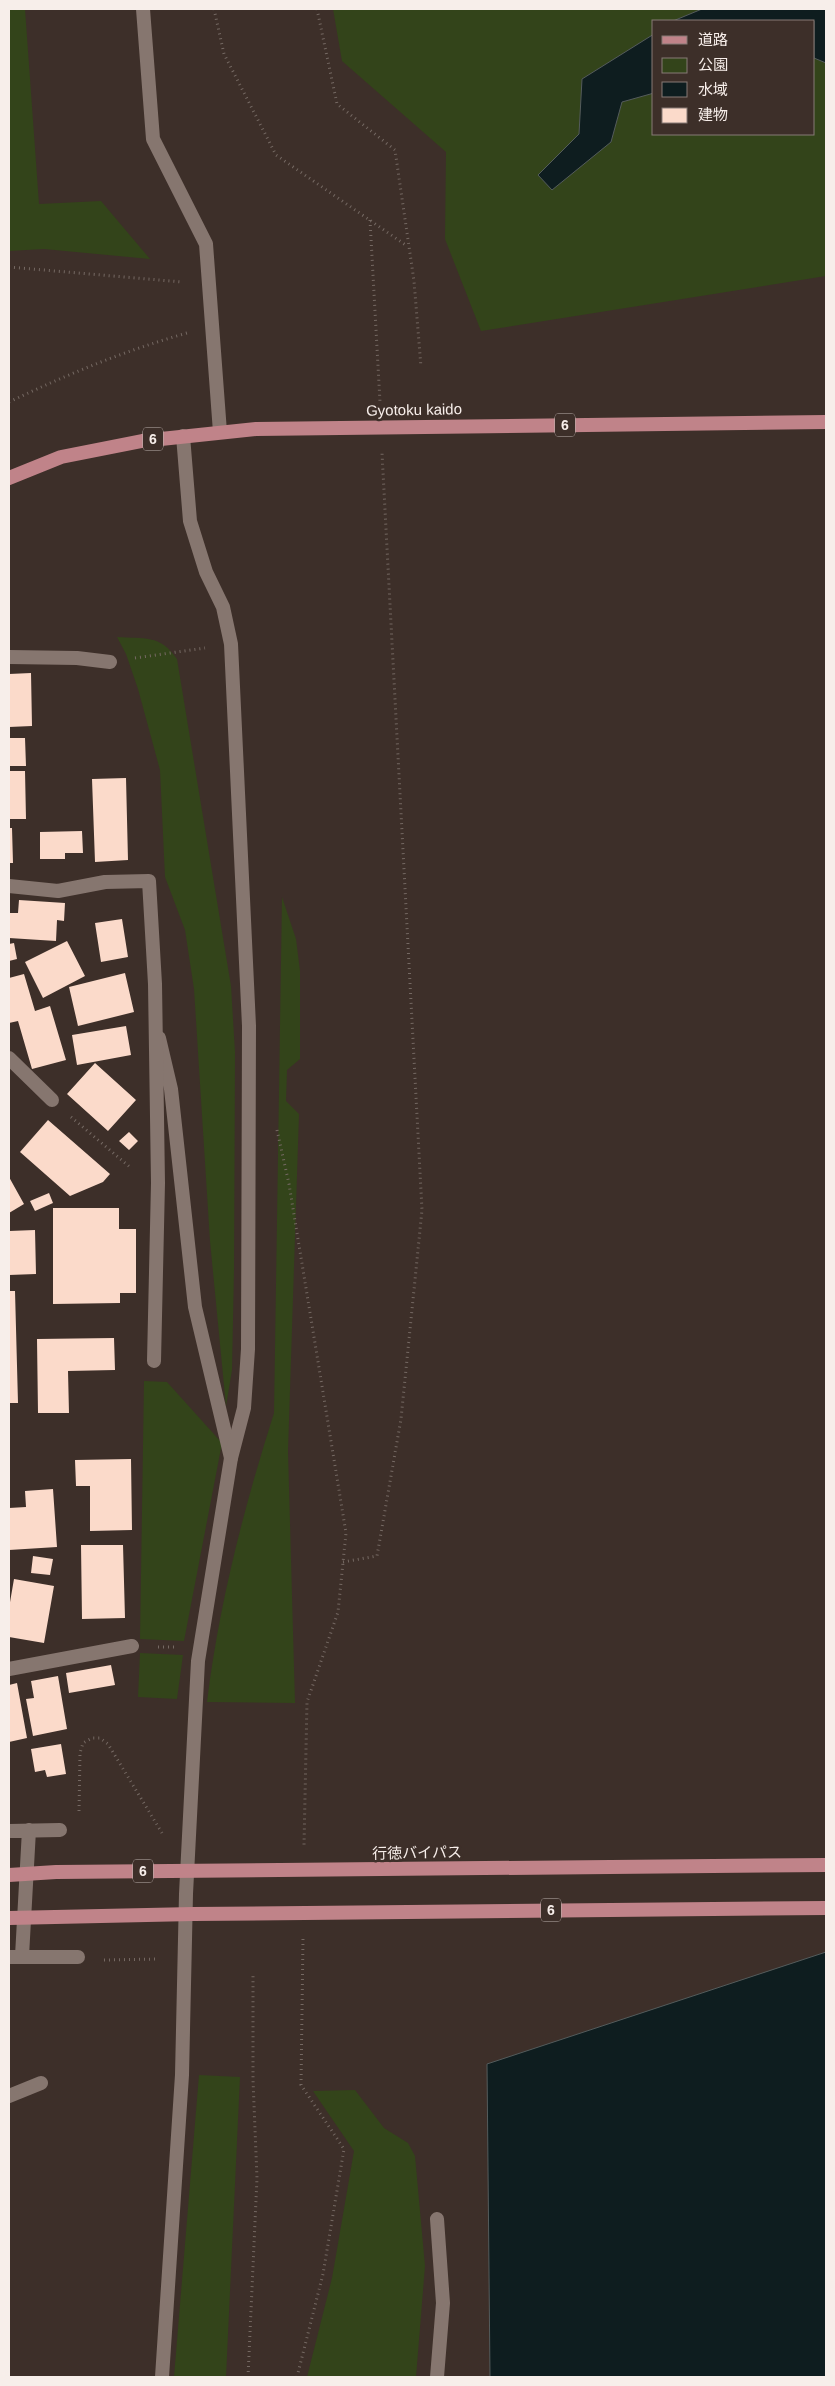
<svg xmlns="http://www.w3.org/2000/svg" width="835" height="2386" font-family="Helvetica,'Noto Sans JP',sans-serif">
<style>
.green{fill:#33441a}
.water{fill:#0e1d1f;stroke:#545c5c}
.building{fill:#fbdaca}
.lines{fill:none;stroke-linecap:round;stroke-linejoin:round}
.path{stroke:#756963;stroke-width:3;stroke-dasharray:1 4;stroke-linecap:butt}
.service{stroke:#86766f;stroke-width:14}
.minor{stroke:#86766f;stroke-width:14}
.primary{stroke:#c08389;stroke-width:14}
.labels{text-anchor:middle;stroke-width:5;stroke-linejoin:round;paint-order:stroke}
.shield{fill:#3d2f29;stroke:#bfb5b0;stroke-width:1}
.shield-label{font-size:14px;font-weight:bold;fill:#f7eeea}
.street-label{font-size:15px;fill:#f7eeea;stroke:#3d2f29}
</style>
<rect width="100%" height="100%" fill="#3d2f29"/>
<path class="green" d="M9,9H25L39,204L101,201L150,259L44,249L9,251Z
M333,9H702L673,21H654V34L582,79L579,134L538,175L611,142L622,102L654,93V134H814V58L826,63V276L481,331L445,239L446,152L342,61Z
M117,637C144,639 160,634 177,659L231,986L235,1052L234,1270L232,1370L226,1406L210,1241L194,989L185,930L165,877L160,770L138,689L126,654Z
M282,897L296,939L300,971V1059L287,1070L286,1101L299,1114L288,1451L295,1703L207,1702C219,1604 244,1507 274,1413Z
M144,1381L167,1382L222,1443L184,1641L140,1639Z
M140,1653L183,1655L177,1699L138,1697Z
M199,2075L240,2077L226,2377H174Z
M355,2090L384,2128L408,2143L415,2156L425,2266L416,2377H307L332,2278L354,2151L313,2091Z"/>
<path class="water" d="M702,9H826V63L814,58V21H673Z
M654,34V93L622,102L611,142L552,190L538,175L579,134L582,79Z
M826,1952V2377H490L487,2064Z"/>
<path class="building" d="M31,673L32,726L9,727V674Z
M9,738H25L26,766H9Z
M9,771H25L26,819H9Z
M126,778L128,860L95,862L92,779Z
M9,828H12L13,863H9Z
M82,831L83,853H65V859H40V832Z
M19,900L65,903L64,921L57,920L56,941L9,938V913H18Z
M122,919L128,957L101,962L95,923Z
M67,941L85,976L43,998L25,962Z
M14,943L17,959L9,961V944Z
M125,973L134,1012L78,1026L69,987Z
M24,974L35,1011L50,1006L66,1060L32,1069L18,1021L9,1023V978Z
M126,1026L131,1055L77,1065L72,1035Z
M95,1063L136,1100L108,1131L67,1094Z
M48,1120L110,1174L103,1182L70,1196L20,1152Z
M129,1132L138,1141L129,1150L119,1141Z
M9,1177L24,1204L9,1213Z
M49,1193L53,1203L35,1211L30,1201Z
M53,1208H119V1229H136V1293H120V1303L53,1304Z
M35,1230L36,1274L9,1275V1231Z
M9,1291H15L18,1403H9Z
M114,1338L115,1370L68,1371L69,1413H38L37,1339Z
M131,1459L132,1530L90,1531V1486H76L75,1460Z
M53,1489L57,1547L9,1550V1508L26,1507L25,1491Z
M81,1545H123L125,1618L82,1619Z
M33,1556L53,1559L50,1575L31,1573Z
M14,1579L54,1586L44,1643L9,1637V1608Z
M111,1665L115,1685L69,1693L66,1673Z
M58,1676L67,1729L33,1736L26,1699L34,1698L31,1681Z
M17,1683L27,1738L9,1742V1685Z
M61,1744L66,1774L47,1777L45,1770L35,1772L31,1749Z"/>
<g class="lines">
<path class="path" d="M214,9L224,54L276,155L407,246
M317,9L337,104L395,150L414,281L421,367
M370,220L380,402
M9,267L182,282
M9,402C68,374 124,351 187,333
M135,658L205,648
M71,1117L131,1168
M277,1130L289,1184L346,1533L338,1612L307,1702L304,1845
M343,1562L377,1556L401,1419L422,1210L382,453
M158,1647H174
M79,1811L80,1753L83,1743L92,1738H100L108,1744L162,1833
M104,1960L158,1959
M248,2377L257,2178L253,2080V1975
M297,2377L323,2274L344,2149L301,2085L303,1938"/>
<path class="service" d="M159,1038L171,1089L195,1307L231,1458
M9,1058L52,1100
M9,1669L132,1646
M9,2096L41,2083"/>
<path class="minor" d="M143,9L153,139L206,244L220,432
M9,657L77,658L110,662
M9,886L58,891L105,882L149,881L155,984L158,1183L154,1361
M9,1831L60,1830
M22,1956L29,1830
M9,1957H78
M162,2377L182,2075L186,1894L198,1661L231,1458L244,1408L248,1349L249,1026L231,644L223,607L206,572L190,521L183,436
M437,2377L443,2303L437,2219"/>
<path class="primary" d="M9,478L61,457L142,441L256,429L826,422
M9,1875L56,1872L826,1865
M9,1918L193,1914L826,1908"/>
</g>
<g class="labels">
<g class="shield">
<rect x="555" y="413.5" width="20" height="23" rx="4"/>
<rect x="143" y="427.5" width="20" height="23" rx="4"/>
<rect x="133" y="1859.5" width="20" height="23" rx="4"/>
<rect x="541" y="1898.5" width="20" height="23" rx="4"/>
</g>
<g class="shield-label">
<text x="565" y="430">6</text>
<text x="153" y="444">6</text>
<text x="143" y="1876">6</text>
<text x="551" y="1915">6</text>
</g>
<g class="street-label">
<text transform="translate(414 410) rotate(-1)" y="5">Gyotoku kaido</text>
<text transform="translate(417 1853) rotate(-1)" y="5">行徳バイパス</text>
</g>
</g>
<rect width="835" height="2386" fill="none" stroke="#f7eeea" stroke-width="20"/>
<rect x="652" y="20" width="162" height="115" fill="#3d2f29" stroke="#877b76"/>
<rect x="662" y="36" width="25" height="8" fill="#c08389" stroke="#877b76"/>
<text x="698" y="45" font-size="15" fill="#f7eeea">道路</text>
<rect x="662" y="58" width="25" height="15" fill="#33441a" stroke="#877b76"/>
<text x="698" y="70" font-size="15" fill="#f7eeea">公園</text>
<rect x="662" y="82" width="25" height="15" fill="#0e1d1f" stroke="#877b76"/>
<text x="698" y="95" font-size="15" fill="#f7eeea">水域</text>
<rect x="662" y="108" width="25" height="15" fill="#fbdaca" stroke="#877b76"/>
<text x="698" y="120" font-size="15" fill="#f7eeea">建物</text>
</svg>
